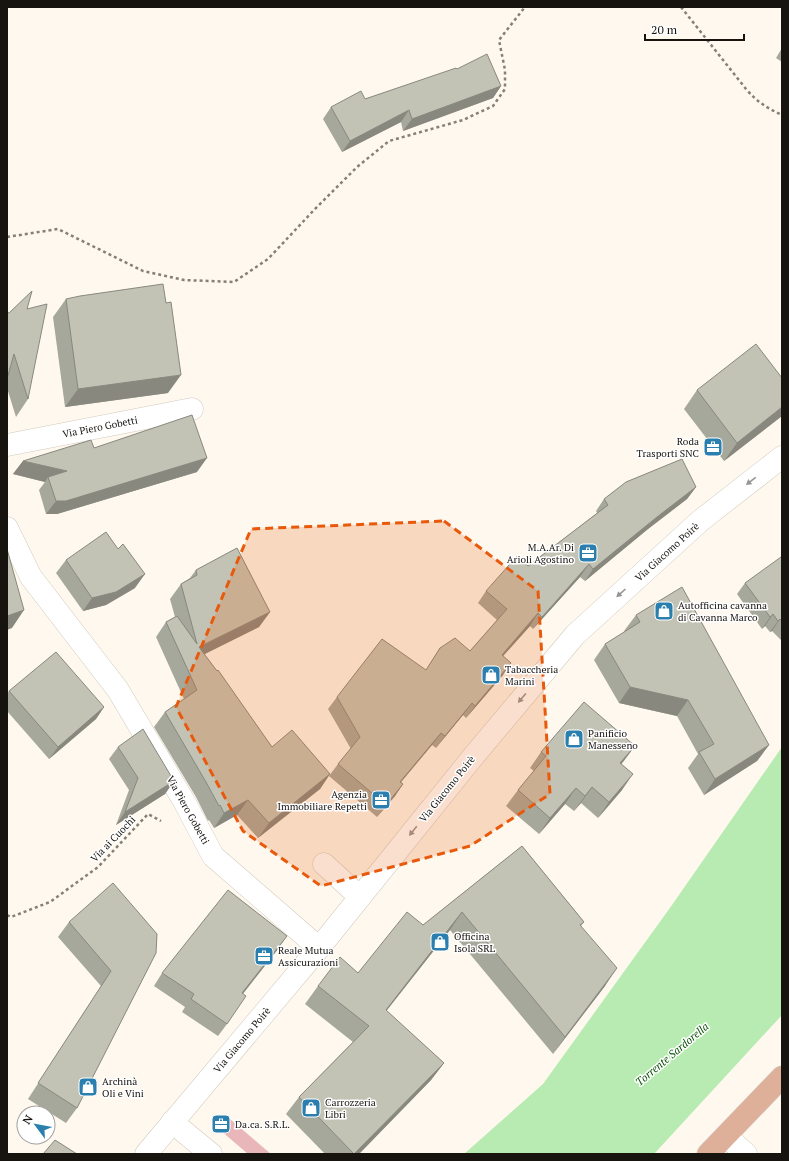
<svg xmlns="http://www.w3.org/2000/svg" width="789" height="1161" font-family="'PT Serif',serif">
	<style>
		.green { fill: #e9b7ba }
		.water { fill: #b7ebb1 }
		.lines { fill: none; stroke-linecap: round; stroke-linejoin: round }
		.minor-casing { stroke: #d2cabe; stroke-width: 23 }
		.major-casing { stroke: #dad9d9; stroke-width: 23 }
		.path { stroke: #848079; stroke-width: 2.5; stroke-dasharray: 3 3; stroke-linecap: butt }
		.minor { stroke: #fff; stroke-width: 22 }
		.major { stroke: #deb09a; stroke-width: 22 }
		.wall { fill: #a7a89c }
		.shaded-wall { fill: #88887f }
		.building { fill: #c2c3b5; stroke: #88887f }
		.oneway { fill: #979593 }
		.marked { fill: #e8590c; fill-opacity: 0.2; stroke: #e8590c; stroke-width: 3; stroke-dasharray: 8 5; stroke-linejoin: round }
		.labels { text-anchor: middle; dominant-baseline: central; stroke-width: 3; stroke-linejoin: round; paint-order: stroke }
		.street-label { font-size: 10px; fill: #171410; stroke: #fff }
		.poi-label { font-size: 10px; fill: #171410; stroke: #fff; text-anchor: start }
		.water-label { font-size: 11px; font-style: italic; fill: #055001; stroke: #fff }
	</style>
	<rect width="100%" height="100%" fill="#fef8ee"/>
	<polygon class="green" points="230,1119 271,1154 248,1154 220,1130"/>
	<polygon class="water" points="782,747 782,1015 654,1154 464,1154 543,1084 672,905"/>
	<g class="lines">
		<defs>
			<g id="minor">
				<polyline points="7,445 192,409"/>
				<polyline points="7,528 31,577 118,690 185,803 213,856 319,948"/>
				<polyline points="324,864 360,897"/>
				<polyline points="172,1122 211,1154"/>
				<polyline points="726,1136 746,1154"/>
				<polyline points="146,1154 319,948 472,758 575,635 700,521 782,457"/>
			</g>
			<polyline id="major" points="708,1154 782,1077"/>
		</defs>
		<use href="#minor" class="minor-casing"/>
		<use href="#major" class="major-casing"/>
		<g class="path">
			<path d="M681,7L746,89C757,102 767,108 782,115"/>
			<polyline points="7,237 58,229 143,271 184,280 234,282 268,259 314,210 357,167 389,141 463,120 493,106 505,89 505,70 499,40 525,7"/>
			<polyline points="7,915 11,917 50,902 98,867 148,814 161,821"/>
		</g>
		<use href="#minor" class="minor"/>
		<use href="#major" class="major"/>
	</g>
	<g class="wall">
		<polygon points="782,48 782,62 776,58"/>
		<polygon points="457,69 501,86 493,98 403,131 401,122 342,152 323,119 331,107 365,99"/>
		<polygon points="66,299 166,303 168,393 65,407 53,317"/>
		<polygon points="27,309 28,399 16,417 7,388 7,313"/>
		<polygon points="697,390 782,416 724,461 684,409"/>
		<polygon points="94,448 197,472 57,514 46,514 39,490 45,482 13,474 23,461"/>
		<polygon points="696,487 687,499 648,529 585,581 580,577 533,629 530,626 503,656 503,675 466,718 463,715 436,748 432,745 401,782 403,784 395,796 377,817 329,776 338,764 351,749 328,709 337,697 426,670 440,648 470,651 497,620 478,603 486,591 528,566 597,513 596,511 604,499"/>
		<polygon points="118,549 135,588 106,605 83,611 56,573 66,560"/>
		<polygon points="782,558 782,641 772,631 770,632 765,626 762,629 737,594 745,583"/>
		<polygon points="196,570 270,612 259,627 204,654 272,747 330,774 320,789 258,838 237,815 214,828 209,820 208,821 196,797 154,727 165,712 184,699 156,637 166,622 175,617 170,599 181,584 190,578"/>
		<polygon points="636,615 769,745 757,761 704,795 688,768 698,754 677,716 619,703 594,660 605,644 625,632 624,631"/>
		<polygon points="9,691 104,707 96,719 49,759 7,711 7,694"/>
		<polygon points="635,746 621,764 622,790 598,818 581,803 574,811 565,804 539,834 506,806 518,790 534,771 530,768 541,752"/>
		<polygon points="118,747 174,781 165,794 116,825 129,790 109,759"/>
		<polygon points="522,846 584,922 581,926 605,986 553,1054 450,930 386,1011 444,1063 431,1080 359,1154 325,1154 286,1114 299,1097 353,1042 305,1004 318,986 358,973 423,925"/>
		<polygon points="69,922 157,934 77,1108 66,1123 28,1099 101,986 58,937"/>
		<polygon points="278,949 243,994 227,1024 218,1036 182,1012 185,1007 154,986 162,973"/>
	</g>
	<g class="shaded-wall">
		<polygon points="501,86 493,98 403,131 412,119"/>
		<polygon points="409,110 401,122 342,152 350,141"/>
		<polygon points="181,375 168,393 65,407 78,389"/>
		<polygon points="782,407 782,416 724,461 737,443"/>
		<polygon points="207,458 197,472 57,514 46,514 56,501"/>
		<polygon points="23,461 67,471 48,477 45,482 13,474"/>
		<polygon points="696,487 687,499 648,529 585,581 593,569 657,517"/>
		<polygon points="589,564 580,577 533,629 542,617"/>
		<polygon points="145,574 135,588 106,605 83,611 92,598"/>
		<polygon points="24,610 12,628 7,630 7,616"/>
		<polygon points="270,612 259,627 189,662 199,647"/>
		<polygon points="538,613 530,626 493,667 502,655"/>
		<polygon points="773,614 765,626 762,629 770,617"/>
		<polygon points="780,619 772,631 770,632 778,621"/>
		<polygon points="511,663 503,675 466,718 475,706"/>
		<polygon points="630,687 688,700 677,716 619,703"/>
		<polygon points="472,703 463,715 436,748 445,736"/>
		<polygon points="104,707 96,719 49,759 58,747"/>
		<polygon points="441,733 432,745 391,794 400,782"/>
		<polygon points="769,745 757,761 704,795 715,779"/>
		<polygon points="635,746 623,762 609,778 620,763"/>
		<polygon points="330,774 320,789 258,838 269,823"/>
		<polygon points="633,774 622,790 598,818 609,802"/>
		<polygon points="174,781 165,794 116,825 125,812"/>
		<polygon points="403,784 395,796 377,817 386,805"/>
		<polygon points="592,787 581,803 574,811 585,796"/>
		<polygon points="576,788 565,804 539,834 550,818"/>
		<polygon points="248,800 237,815 214,828 224,813"/>
		<polygon points="462,912 450,930 373,1028 386,1010"/>
		<polygon points="287,936 278,949 233,1006 242,993"/>
		<polygon points="617,968 605,986 553,1054 565,1037"/>
		<polygon points="444,1063 431,1080 359,1154 354,1154"/>
	</g>
	<g class="building">
		<polygon points="487,54 501,86 412,119 409,110 350,141 331,107 361,91 365,99 456,68 457,69"/>
		<polygon points="163,284 166,303 171,302 181,375 78,389 66,299 80,296"/>
		<polygon points="32,291 27,309 47,304 28,399 14,354 7,379 7,313 9,313"/>
		<polygon points="756,344 782,378 782,407 737,443 697,390"/>
		<polygon points="192,415 207,458 66,501 56,501 48,477 67,471 23,461 91,440 94,448"/>
		<polygon points="682,459 696,487 657,517 593,569 589,564 542,617 538,613 502,655 511,663 475,706 472,703 445,736 441,733 400,782 403,784 386,805 338,764 360,737 337,697 382,639 426,670 440,648 455,638 470,651 507,609 486,591 517,556 528,566 608,505 604,499 626,482"/>
		<polygon points="106,532 118,549 123,544 145,574 116,592 92,598 66,560"/>
		<polygon points="237,548 270,612 199,647 217,671 218,670 272,747 292,730 330,774 269,823 248,800 224,813 220,805 219,806 206,782 165,712 197,690 166,622 177,616 197,644 181,584 197,575 196,570"/>
		<polygon points="7,549 24,610 7,616"/>
		<polygon points="781,557 782,558 782,621 780,619 778,621 773,614 770,617 745,583"/>
		<polygon points="682,587 769,745 715,779 699,752 714,744 688,700 630,687 605,644 640,622 636,615"/>
		<polygon points="56,652 104,707 58,747 9,691"/>
		<polygon points="584,702 635,746 620,763 633,774 609,802 592,787 585,796 576,788 550,818 518,790 546,756 541,752"/>
		<polygon points="143,729 174,781 125,812 138,778 118,747"/>
		<polygon points="522,846 584,922 580,925 617,968 565,1037 462,912 386,1010 444,1063 354,1154 299,1097 369,1026 318,986 340,957 358,973 407,912 423,925"/>
		<polygon points="113,883 157,934 156,953 77,1108 38,1083 111,971 69,922"/>
		<polygon points="228,890 287,936 242,993 246,996 227,1024 191,999 194,994 162,973"/>
		<polygon points="55,1140 77,1154 43,1154"/>
	</g>
	<defs><path id="oneway-solid" d="M-6-.8H1V-3.2L6.5 0L1 3.2V.8H-6Z"/></defs>
	<g class="oneway">
		<use href="#oneway-solid" transform="translate(751 481) rotate(142)"/>
		<use href="#oneway-solid" transform="translate(621 593) rotate(138)"/>
		<use href="#oneway-solid" transform="translate(522 698) rotate(130)"/>
		<use href="#oneway-solid" transform="translate(413 831) rotate(129)"/>
	</g>
	<path class="marked" d="M444,521L538,591L550,794L470,846L321,886L243,831L176,707L251,529Z"/>
	<defs>
		<symbol id="office-square" viewBox="-11 -11 22 22"><rect x="-9" y="-9" width="18" height="18" rx="4" fill="#2a7faf" stroke="#fff"/><path d="M-6-3h4V-5.5h4V-3h4V5H-6ZM-1-4.5V-3h2v-1.5ZM-6 0V1H6V0Z" fill="#fff"/></symbol>
		<symbol id="shop-square" viewBox="-11 -11 22 22"><rect x="-9" y="-9" width="18" height="18" rx="4" fill="#2a7faf" stroke="#fff"/><path d="M-5-2.5h2.3a2.7 3.5 0 0 1 5.4 0H5L5.5 6h-11ZM-1.5-2.5h3a1.5 2.3 0 0 0-3 0Z" fill="#fff"/></symbol>
	</defs>
	<g fill-rule="evenodd">
		<use href="#office-square" x="702" y="436" width="22" height="22"/>
		<use href="#office-square" x="577" y="542" width="22" height="22"/>
		<use href="#shop-square" x="653" y="600" width="22" height="22"/>
		<use href="#shop-square" x="480" y="664" width="22" height="22"/>
		<use href="#shop-square" x="563" y="728" width="22" height="22"/>
		<use href="#office-square" x="370" y="789" width="22" height="22"/>
		<use href="#shop-square" x="429" y="931" width="22" height="22"/>
		<use href="#office-square" x="253" y="945" width="22" height="22"/>
		<use href="#shop-square" x="77" y="1076" width="22" height="22"/>
		<use href="#shop-square" x="300" y="1097" width="22" height="22"/>
		<use href="#office-square" x="210" y="1113" width="22" height="22"/>
	</g>
	<g class="labels">
		<g class="street-label">
			<text transform="translate(100 427) rotate(-11)">Via Piero Gobetti</text>
			<text transform="translate(667 552) rotate(-42)">Via Giacomo Poirè</text>
			<text transform="translate(447 789) rotate(-51)">Via Giacomo Poirè</text>
			<text transform="translate(188 810) rotate(61)">Via Piero Gobetti</text>
			<text transform="translate(113 839) rotate(-46)">Via ai Cuochi</text>
			<text transform="translate(242 1040) rotate(-50)">Via Giacomo Poirè</text>
		</g>
		<g class="poi-label">
			<text x="699" y="441" text-anchor="end">Roda<tspan x="699" dy="12">Trasporti SNC</tspan></text>
			<text x="574" y="547" text-anchor="end">M.A.Ar. Di<tspan x="574" dy="12">Arioli Agostino</tspan></text>
			<text x="678" y="605">Autofficina cavanna<tspan x="678" dy="12">di Cavanna Marco</tspan></text>
			<text x="505" y="669">Tabaccheria<tspan x="505" dy="12">Marini</tspan></text>
			<text x="588" y="733">Panificio<tspan x="588" dy="12">Manesseno</tspan></text>
			<text x="367" y="794" text-anchor="end">Agenzia<tspan x="367" dy="12">Immobiliare Repetti</tspan></text>
			<text x="454" y="936">Officina<tspan x="454" dy="12">Isola SRL</tspan></text>
			<text x="278" y="950">Reale Mutua<tspan x="278" dy="12">Assicurazioni</tspan></text>
			<text x="102" y="1081">Archinà<tspan x="102" dy="12">Oli e Vini</tspan></text>
			<text x="325" y="1102">Carrozzeria<tspan x="325" dy="12">Libri</tspan></text>
			<text x="235" y="1124">Da.ca. S.R.L.</text>
		</g>
		<g class="water-label">
			<text transform="translate(672 1054) rotate(-40)">Torrente Sardorella</text>
		</g>
	</g>
	<rect width="789" height="1161" fill="none" stroke="#171410" stroke-width="16"/>
	<g transform="translate(36 1125) rotate(302)"><circle r="19" fill="#ffffff" stroke="#a2a19f"/>
	<path d="M0-3L7 15L0 10L-7 15Z" fill="#2a7faf"/>
	<text y="-6" font-size="11" font-weight="bold" text-anchor="middle" fill="#171410">N</text>
	</g>
	<path d="M645 34v6h99v-6" fill="none" stroke="#171410" stroke-width="2"/>
	<text x="651" y="34" font-size="12" fill="#171410" stroke="#ffffff" stroke-width="3" paint-order="stroke">20 m</text>
</svg>
